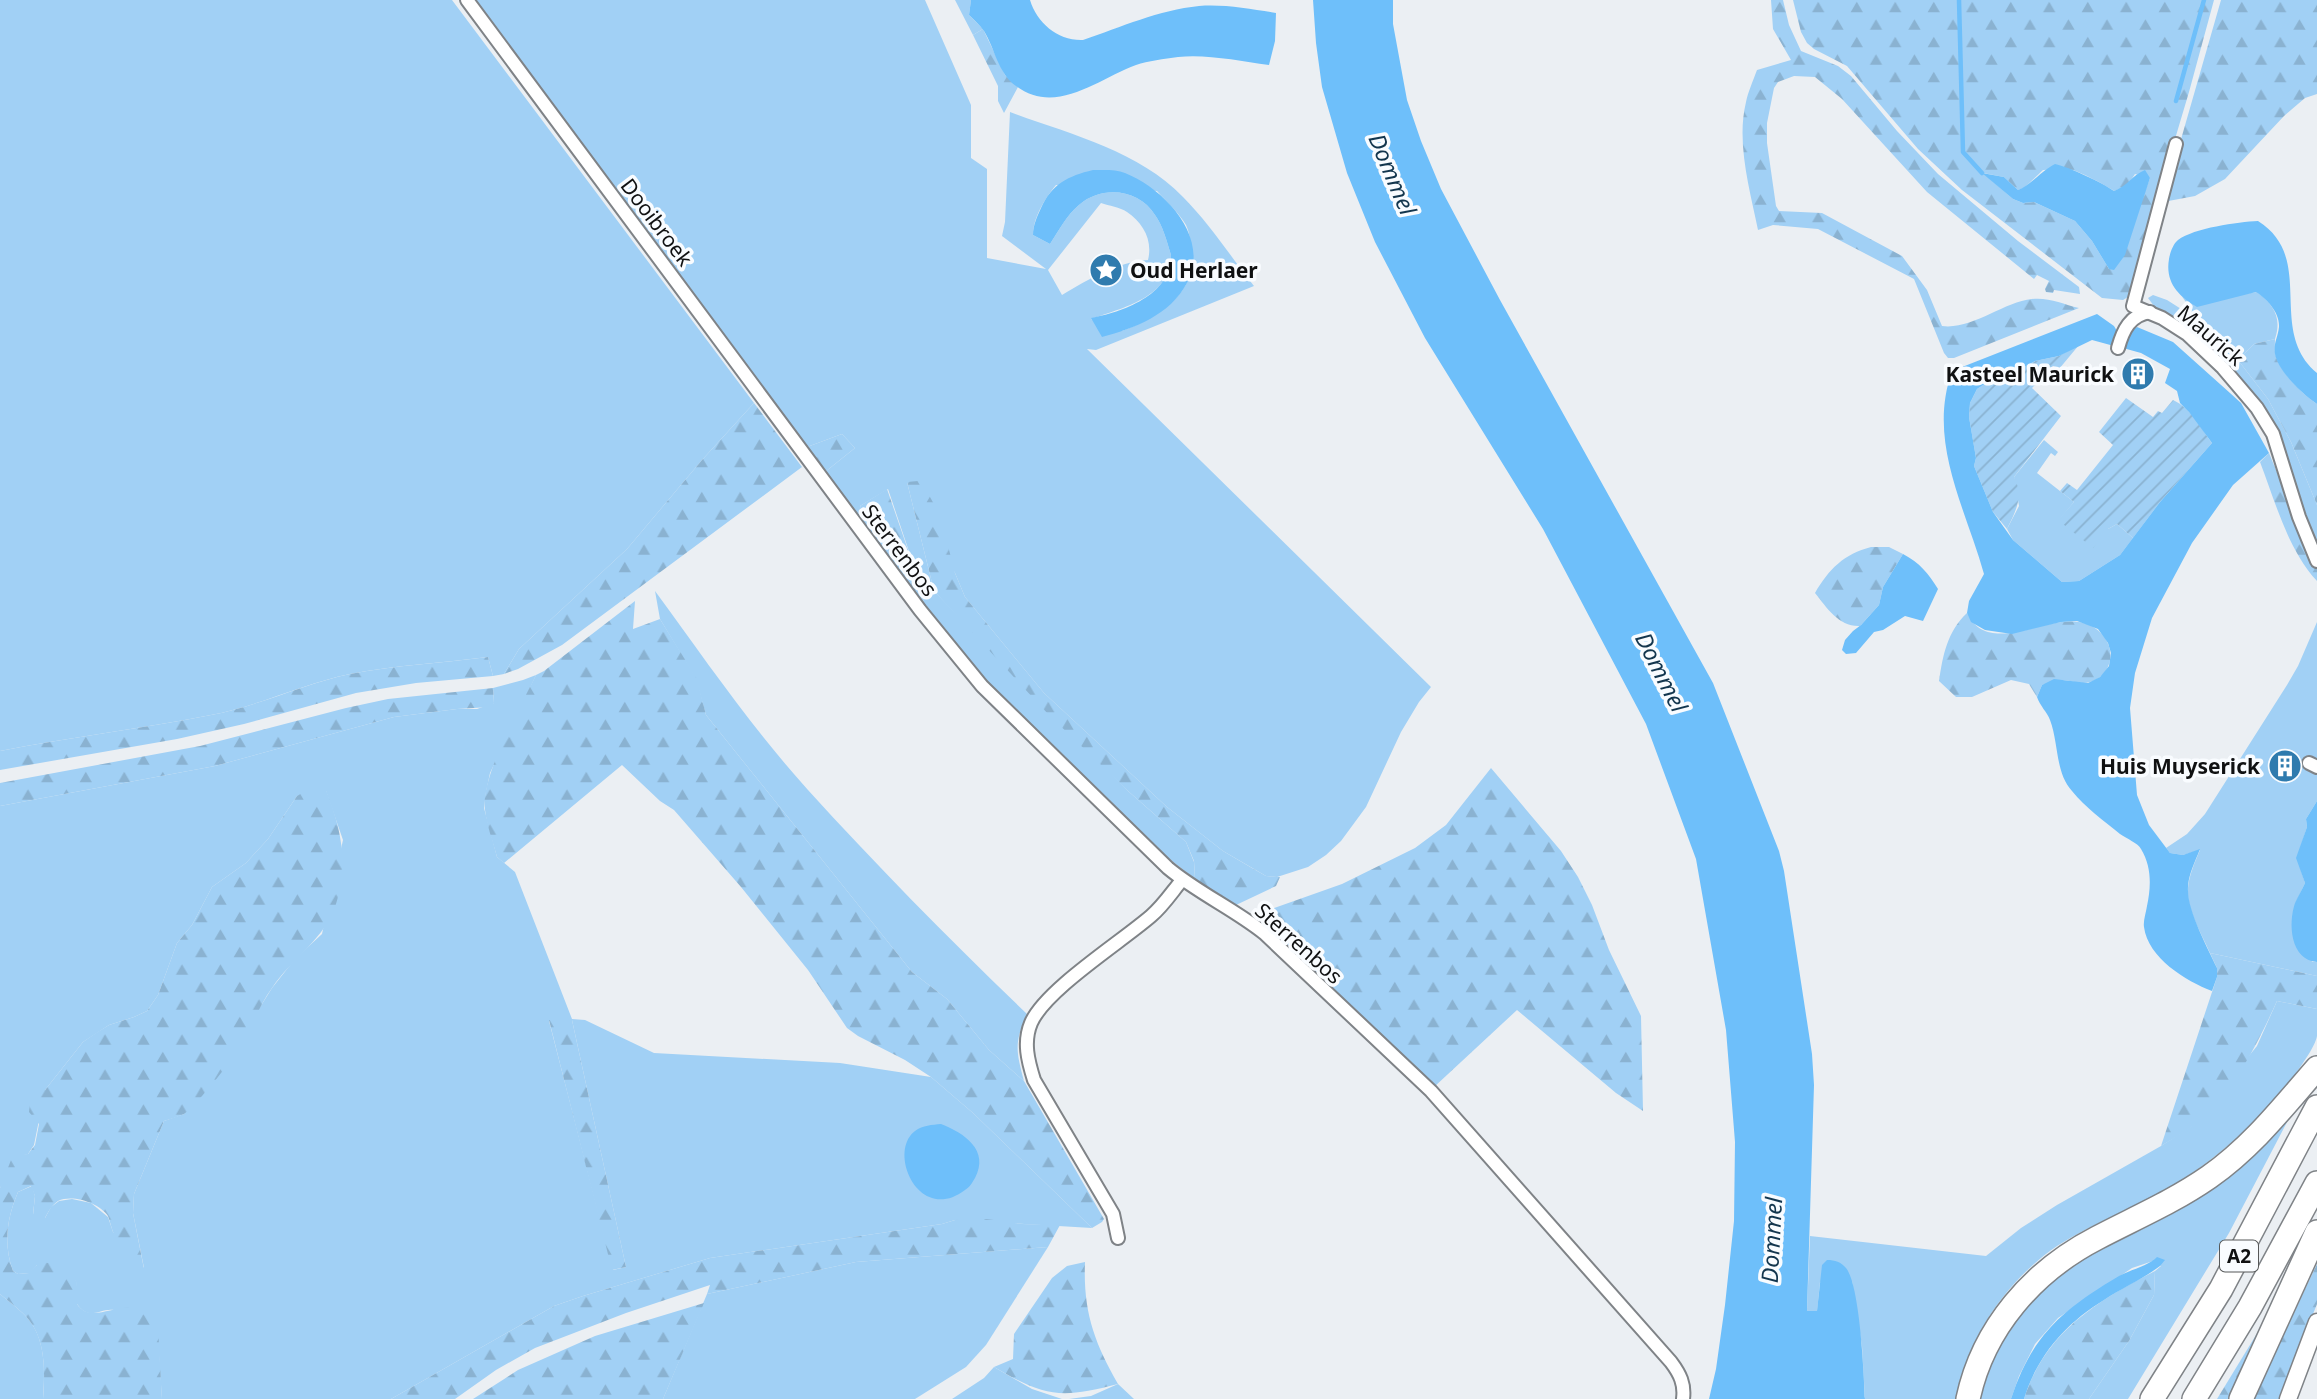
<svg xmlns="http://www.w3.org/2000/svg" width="2317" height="1399" font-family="'Noto Sans',sans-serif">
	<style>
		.green { fill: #a1d0f5; fill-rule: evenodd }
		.forest { fill: url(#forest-firs); fill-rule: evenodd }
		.garden { fill: url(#garden-furrows) }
		.water { fill: #6ebffa }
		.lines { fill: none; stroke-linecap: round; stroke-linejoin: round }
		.stream { stroke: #6ebffa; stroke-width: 4.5 }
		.minor-casing { stroke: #7f8387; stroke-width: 16 }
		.tertiary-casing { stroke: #7f8387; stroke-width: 19 }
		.motorway-casing { stroke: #7f8387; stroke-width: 26 }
		.minor { stroke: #fff; stroke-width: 12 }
		.tertiary { stroke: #fff; stroke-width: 16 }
		.motorway { stroke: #fff; stroke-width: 23 }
		.labels { text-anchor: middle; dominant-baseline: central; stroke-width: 7; stroke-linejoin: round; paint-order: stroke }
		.shield { fill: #f9fcff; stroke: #565859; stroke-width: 2 }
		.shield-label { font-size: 19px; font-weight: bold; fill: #101112 }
		.street-label { font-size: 21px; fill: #101112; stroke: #f9fcff }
		.poi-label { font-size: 21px; font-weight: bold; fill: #101112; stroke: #f9fcff; text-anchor: end }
		.water-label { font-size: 23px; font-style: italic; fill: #13364e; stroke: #f9fcff }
	</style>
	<defs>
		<pattern id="forest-firs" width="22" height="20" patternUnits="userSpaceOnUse" patternTransform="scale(1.75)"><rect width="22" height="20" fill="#a1d0f5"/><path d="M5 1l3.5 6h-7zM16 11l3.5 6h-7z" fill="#8ab2d1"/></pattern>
		<pattern id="garden-furrows" width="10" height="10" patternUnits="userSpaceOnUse" patternTransform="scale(1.75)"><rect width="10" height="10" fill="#a1d0f5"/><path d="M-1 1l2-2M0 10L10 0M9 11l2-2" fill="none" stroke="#8ab2d1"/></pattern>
	</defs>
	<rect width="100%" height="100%" fill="#ebeff3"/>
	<g class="green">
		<path d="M0,0H452L754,403L702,460L627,549L519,649L504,674L493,676L488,657C442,663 395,665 350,674C302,684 259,706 211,715C141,729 70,737 0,751Z"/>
		<path d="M476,0H925L971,105V158L987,169V258L1046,269L1002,236L1005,222L1010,112C1069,134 1138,150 1183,197C1209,223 1231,257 1254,286L1096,350L1087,349L1431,687L1419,702L1401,732L1366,807L1341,841L1326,855L1308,867L1277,877L1266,876L1223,851L1167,807L1044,693L965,597L955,573L907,482L934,591L1128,791L1186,842L1194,862L1195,879L1144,839L1009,711L923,608L924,596L888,489L860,506L910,586L825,472L855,448L842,434L807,447ZM1056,185L1157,191C1167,202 1179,213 1186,225C1189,231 1190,239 1191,246C1201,292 1158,317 1122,331L1091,319C1122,308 1172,297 1171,255C1167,242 1163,226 1155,215C1139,189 1102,185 1079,205C1067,215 1059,230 1050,244L1033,235C1033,218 1045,198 1056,185ZM1101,203C1109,206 1120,207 1127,212C1143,223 1153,240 1148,260C1117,262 1089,279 1062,295L1048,270Z"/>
		<polygon points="955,0 971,0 969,15 983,29 973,35"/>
		<path d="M2257,292C2274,305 2282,318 2275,339L2254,344L2238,360L2268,399L2291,442L2317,505V551L2278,437L2185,328L2154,306L2148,298L2153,295L2167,300L2189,314L2192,311L2181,295L2190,302Z"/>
		<polygon points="2044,440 2058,452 2055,456 2051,453 2037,473 2074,502 2059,520 2108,529 2117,524 2133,538 2120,555 2079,581 2062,582 2013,540 2007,529 2019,506 2014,477"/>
		<path d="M655,591C704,658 752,728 808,790C878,867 952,942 1027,1014C1014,1043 1016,1051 1024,1081L989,1050L947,999L912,972L706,715L696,679L660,619Z"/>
		<path d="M2317,622V801L2306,819L2307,827L2297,858L2305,883L2295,904L2312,962H2317V976L2210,953C2202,934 2186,909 2188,888C2189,875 2195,862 2200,850L2183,855L2170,853L2166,848L2187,834L2205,814L2287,685L2298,666Z"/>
		<path d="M536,675L490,773L486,792L484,808L497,857L515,872L572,1019L585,1020L654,1053L840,1063L931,1077L973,1113L1092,1228L955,1220L942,1224L710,1258L583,1296L554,1306L391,1399H162L157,1327C144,1322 128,1312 114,1310C99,1308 90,1322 77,1304L76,1281L37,1265L30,1273L18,1274L13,1271C3,1244 7,1218 18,1192L32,1186L35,1196L33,1214L45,1218L51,1207L59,1201L72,1199L91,1203L108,1217L113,1232L144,1268L133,1213L134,1194L164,1121L184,1114L257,1012L272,988L295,959L322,934L343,840L326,791L297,796L268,839L246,863L212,887L192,925L177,943L158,995L147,1011L134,1017L109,1025L83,1042L45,1090L34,1145L28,1154L20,1156L0,1188V806L215,766L394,717L457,709H477L494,703L493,688L523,680ZM572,1020L626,1267L613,1270L549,1021Z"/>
		<path d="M2277,1001L2317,1009C2317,1018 2317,1027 2317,1036C2315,1050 2284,1090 2273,1102C2244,1133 2212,1162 2175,1184C2137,1207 2094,1222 2057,1246C2007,1280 1966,1339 1957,1399H1865L1862,1346L1852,1281L1820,1282L1817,1312L1807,1311L1810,1236L1986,1256L2021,1228L2057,1205L2161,1146L2192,1126L2257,1046Z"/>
		<polygon points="2298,1101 2229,1233 2128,1399 2089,1399 2129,1341 2154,1295 2155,1271 2161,1266 2153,1261 2132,1268 2058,1318 2035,1344 2019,1376 2011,1399 1976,1399 2003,1332 2046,1280"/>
		<polygon points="1048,1247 986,1345 966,1367 915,1399 663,1399 707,1294 856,1262"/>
		<path d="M0,1294C9,1302 21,1310 29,1320C46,1341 45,1373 43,1399H0Z"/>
		<polygon points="994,1367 1032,1389 1062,1399 952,1399 984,1378"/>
		<polygon points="1118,1384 1134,1399 1069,1399 1091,1396"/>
	</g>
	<g class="forest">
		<path d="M1771,0H1783L1789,25L1801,51L1838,66L1851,76L1897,131L1938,174L2018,241L2079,287L2080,294L2054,290L2053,293L2046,292L2045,289L2049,281L2037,275L2034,279L1927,192L1842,99L1815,77L1794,76L1778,82L1774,88L1767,123V143L1776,206L1779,211L1822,213L1902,256L1927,290L1942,326C1972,330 2003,302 2032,299C2048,297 2063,304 2079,308L1954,358H1948L1944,353L1914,279L1818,229L1773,225L1758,230C1750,190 1736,143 1746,102C1748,92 1753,81 1757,70L1791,60L1773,29Z"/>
		<path d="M1793,0H2214L2189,92L2128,297L2123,300L2102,298L1962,190L1918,149L1847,66L1814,49L1807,43L1801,32ZM2043,170C2052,170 2063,168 2072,170C2079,171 2109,187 2114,191L2127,186L2135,174L2150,178L2140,205L2109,269L2092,241L2075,221L2034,202L2023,203L2013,199L1983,173L2004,177L2018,190L2024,188Z"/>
		<polygon points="2221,0 2317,0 2317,94 2305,98 2284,116 2225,179 2195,196 2163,202"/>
		<polygon points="983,29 1005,75 1018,87 1004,113 998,101 998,86 973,35"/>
		<path d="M2275,339C2275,345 2274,351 2276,356C2280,372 2303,395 2317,404V505L2291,442L2268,399L2238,360L2254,344Z"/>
		<polygon points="754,403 802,467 562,645 518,669 504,674 519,649 627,549 702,460"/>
		<polygon points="842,434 855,448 825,472 807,447"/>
		<path d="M2269,453L2317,569V581C2288,550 2275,501 2260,462Z"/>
		<polygon points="918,481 930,497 940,515 955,573 965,597 1044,693 1167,807 1223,851 1252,868 1266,876 1280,877 1276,886 1236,905 1195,879 1194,861 1186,842 1128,791 1049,715 934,591 907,482"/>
		<polygon points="887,489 924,596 923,608 860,506"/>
		<path d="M1871,547H1889L1903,554L1883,587L1879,605L1860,626C1839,627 1827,608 1815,593C1829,569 1844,554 1871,547Z"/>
		<path d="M635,601L633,629L660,619L697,679L706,715L912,972L947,999L989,1050L1024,1081L1104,1219L1102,1222L1092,1228L973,1113L931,1077L905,1060L858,1036L847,1028L808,970L741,887L674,810L660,801L622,765L504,863L497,857C493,842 487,826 485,810C480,777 521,706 536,675L544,671Z"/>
		<path d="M1967,613C1994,668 2070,590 2105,638C2110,646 2112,654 2109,664C2106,673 2100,679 2090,682C2081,685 2073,681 2064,680C2057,680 2049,683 2042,685L2037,697L2029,684L2011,680L1972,697H1956L1939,681C1943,655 1947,632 1967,613Z"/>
		<path d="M488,657L493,676L416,683L356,693L244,724L177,739L0,770V751C70,737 141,729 211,715C259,706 303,684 350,674C395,665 443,663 488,657Z"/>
		<polygon points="493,688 494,703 490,707 457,709 394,717 215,766 0,806 0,783 200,746 346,708 388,699"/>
		<polygon points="1491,768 1561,851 1578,877 1592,905 1609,950 1641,1016 1643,1111 1616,1093 1517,1010 1433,1088 1249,917 1342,884 1415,848 1446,825"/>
		<path d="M316,785L326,790C341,828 349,864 336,904C325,939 292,958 272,988C260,1004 254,1022 245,1040C237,1054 197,1105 184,1114C178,1117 170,1119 164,1121L134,1194L133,1213L144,1269C132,1261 119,1244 113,1232C111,1227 110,1221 108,1216C99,1203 73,1194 58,1201C52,1205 48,1212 45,1218H35L33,1215L35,1196L31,1186L18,1192C7,1218 3,1244 13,1271L18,1274L29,1273C32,1270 34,1267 37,1265C49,1258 72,1269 76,1281C78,1287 77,1298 77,1304C90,1323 111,1306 130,1308C140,1309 150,1320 158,1327L162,1399H43C45,1374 46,1341 29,1320C21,1310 9,1302 0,1294V1188L13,1155L28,1154L35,1145L39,1124L29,1112L31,1094L45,1090L83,1042L96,1033L109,1025L134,1017L147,1011L158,995L177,943L192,925L212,887L246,863L268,839L297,796Z"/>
		<path d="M2210,953L2317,976V1009L2277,1001C2256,1047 2233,1093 2193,1126C2183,1133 2171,1140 2161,1146L2217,977V968Z"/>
		<polygon points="549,1020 572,1020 626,1267 612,1270"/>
		<polygon points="987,1219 1022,1224 1060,1225 1048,1247 856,1262 707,1294 710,1285 626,1313 535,1348 496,1370 455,1399 391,1399 554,1306 583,1296 710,1258 942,1224 955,1220"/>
		<path d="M1085,1262C1083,1311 1094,1342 1118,1384C1060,1399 1045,1397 994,1367L1013,1359L1014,1334L1052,1278L1067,1266Z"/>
		<polygon points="2317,1264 2317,1304 2279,1399 2253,1399"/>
		<path d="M2155,1271L2154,1295L2129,1341L2089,1399H2024C2044,1333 2097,1301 2155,1271Z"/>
		<polygon points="2281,1294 2234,1399 2217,1399"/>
		<polygon points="704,1303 663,1399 473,1399 518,1370 595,1336"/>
	</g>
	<g class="garden">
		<path d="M2079,345L2059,369L2053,366L2032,388L2061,416L2014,477C2024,496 2016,511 2007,529L1993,512L1974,466L1976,458L1969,417L1970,403L1977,389L1991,380L2010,375L2035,361L2059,356Z"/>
		<path d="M2126,398L2153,417L2158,411L2162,413L2173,400C2191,408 2201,428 2212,443L2160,502L2133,538L2117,524L2108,529L2093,548L2058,520L2074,502L2060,491L2067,483L2077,490L2113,445L2099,432Z"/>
	</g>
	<g class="water">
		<path d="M971,0H1030C1037,23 1058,41 1083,40C1121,27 1159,10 1199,6C1224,4 1251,9 1276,13L1275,41L1269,65C1239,61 1207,54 1178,57C1164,59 1148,61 1136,65C1098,79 1056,116 1016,86C998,73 995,49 984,31C980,25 974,20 969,15Z"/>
		<path d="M1313,0H1393V24L1407,100L1421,141L1441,189L1500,300L1713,683L1779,851L1784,871L1812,1054L1814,1085L1807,1311H1817L1822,1265L1827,1260C1835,1260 1841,1262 1846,1268C1860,1285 1864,1374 1865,1399H1709L1716,1369L1725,1305L1734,1221L1735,1142L1726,1030L1696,859L1646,724L1543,529L1425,338L1375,242L1347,173L1322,87L1316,43Z"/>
		<path d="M2055,164C2069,167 2103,183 2114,191C2128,186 2132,175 2145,170L2150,178L2125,255L2114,270L2109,269L2092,241L2075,221L2034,202L2023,203L2013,199L1982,173L2004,177L2018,190C2030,186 2041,171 2055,164Z"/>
		<path d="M1093,170C1103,170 1116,169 1125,173C1165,189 1211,238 1187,283C1170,315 1135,328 1102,337L1091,318C1122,312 1172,295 1171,255C1167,242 1163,226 1155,215C1139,189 1102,185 1079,205C1067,215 1059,230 1050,244L1033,235C1033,225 1037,217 1041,208C1052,184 1068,176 1093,170Z"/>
		<path d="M2258,221C2317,258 2266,330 2317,373V404C2303,395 2278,371 2275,354C2273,344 2278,337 2279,327C2280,313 2267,299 2256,292L2197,307C2178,296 2165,282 2169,259C2170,253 2173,244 2178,240C2194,228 2238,222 2258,221Z"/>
		<path d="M2097,314L2114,326L2117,331L2114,346L2092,340L2059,356L2035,361L2010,375L1991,380L1977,389L1970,403L1969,417L1976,458L1974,466L1993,512L2013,540L2062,582L2079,581L2120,555L2160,502L2212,443L2189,412L2180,403L2177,391L2165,383L2170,369L2141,353L2123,348L2127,333L2137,327L2173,342L2230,393L2241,403L2269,453L2233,485L2192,543L2152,618L2135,673L2130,708L2137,795L2149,825L2170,853L2183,855L2200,849C2195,862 2187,877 2188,891C2188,911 2208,949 2217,968V977L2212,991C2186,981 2148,958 2144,927C2143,921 2146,913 2147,906C2151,887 2152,867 2141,849C2138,843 2127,839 2120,834C2104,821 2085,807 2072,791C2055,772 2059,744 2050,720C2047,712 2040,706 2037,697L2042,685L2054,679L2088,683L2100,677L2109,666L2111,653L2108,643L2098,629L2077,621L2061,622L2012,634L1985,630L1971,622L1967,613L1969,601L1984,574C1965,506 1927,442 1952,371Z"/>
		<path d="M1903,554C1920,563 1928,573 1938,589L1923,621L1905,616L1883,630L1874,632L1856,653L1846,654L1842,650L1845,640L1853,631L1861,625L1879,605L1883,587Z"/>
		<path d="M2317,801V962C2290,960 2288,923 2295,903C2298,896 2302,890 2305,883L2296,858L2307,827L2306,819Z"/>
		<path d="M941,1124C964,1133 990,1150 975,1178C972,1183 970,1187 965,1190C919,1225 887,1152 915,1131C923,1125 932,1125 941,1124Z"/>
		<path d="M2157,1257L2165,1260L2160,1266C2143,1279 2122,1288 2104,1300C2066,1323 2037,1356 2024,1399H2011C2032,1335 2062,1310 2119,1276C2130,1270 2150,1265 2157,1257Z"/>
	</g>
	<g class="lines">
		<g class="stream">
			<polyline points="1959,0 1963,152 1982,173"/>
			<polyline points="2176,101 2204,0"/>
		</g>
		<defs>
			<g id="minor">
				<path d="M467,0L920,610L982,686L1168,868C1198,893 1234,909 1264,933L1431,1091L1671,1362C1680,1374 1685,1384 1683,1399"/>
				<polyline points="2176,144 2133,306 2162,318 2187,334 2223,368 2257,408 2273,434 2299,517 2317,561"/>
				<path d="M2118,348C2123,330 2130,315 2150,312"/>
				<polyline points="2309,763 2317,767"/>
				<path d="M1118,1238L1113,1214L1034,1080C1028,1061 1023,1042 1031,1023C1045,990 1121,942 1151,916C1163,906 1172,892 1182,880"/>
			</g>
			<polyline id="tertiary" points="2288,1399 2317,1322"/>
			<g id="motorway">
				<path d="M1968,1399C1983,1328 2033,1271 2097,1238C2135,1218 2173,1202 2209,1177C2252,1147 2283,1107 2317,1068"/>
				<polyline points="2152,1399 2221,1289 2317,1107"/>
				<polyline points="2194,1399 2250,1307 2317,1183"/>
				<polyline points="2241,1399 2317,1232"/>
			</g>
		</defs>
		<use href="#minor" class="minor-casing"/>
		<use href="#tertiary" class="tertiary-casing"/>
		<use href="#motorway" class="motorway-casing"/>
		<use href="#minor" class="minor"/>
		<use href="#tertiary" class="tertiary"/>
		<use href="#motorway" class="motorway"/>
	</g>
	<defs>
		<symbol id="sight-disc" viewBox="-11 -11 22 22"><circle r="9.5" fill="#2f7bae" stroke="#f9fcff"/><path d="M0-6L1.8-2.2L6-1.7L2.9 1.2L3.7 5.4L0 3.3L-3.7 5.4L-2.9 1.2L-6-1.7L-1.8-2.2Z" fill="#fff"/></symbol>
		<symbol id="building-disc" viewBox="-11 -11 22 22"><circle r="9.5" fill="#2f7bae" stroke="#f9fcff"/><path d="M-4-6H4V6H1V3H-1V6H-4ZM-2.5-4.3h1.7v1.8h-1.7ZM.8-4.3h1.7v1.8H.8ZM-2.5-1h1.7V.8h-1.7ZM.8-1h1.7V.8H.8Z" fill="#fff"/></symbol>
	</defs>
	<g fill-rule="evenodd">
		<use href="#sight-disc" x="1087" y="251" width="38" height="38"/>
		<use href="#building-disc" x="2119" y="355" width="38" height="38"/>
		<use href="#building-disc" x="2266" y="747" width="38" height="38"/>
	</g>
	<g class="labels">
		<rect class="shield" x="2220" y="1240.5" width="38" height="31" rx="5"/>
		<g class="shield-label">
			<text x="2239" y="1256">A2</text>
		</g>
		<g class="street-label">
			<text transform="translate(657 222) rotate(53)">Dooibroek</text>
			<text transform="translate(2211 335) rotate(41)">Maurick</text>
			<text transform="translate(900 550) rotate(53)">Sterrenbos</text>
			<text transform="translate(1299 943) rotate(42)">Sterrenbos</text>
		</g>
		<g class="poi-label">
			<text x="1130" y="270" text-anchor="start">Oud Herlaer</text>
			<text x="2114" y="374">Kasteel Maurick</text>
			<text x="2260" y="766">Huis Muyserick</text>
		</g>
		<g class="water-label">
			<text transform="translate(1393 174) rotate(67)">Dommel</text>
			<text transform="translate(1662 672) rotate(63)">Dommel</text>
			<text transform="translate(1771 1240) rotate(-87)">Dommel</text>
		</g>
	</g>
</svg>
